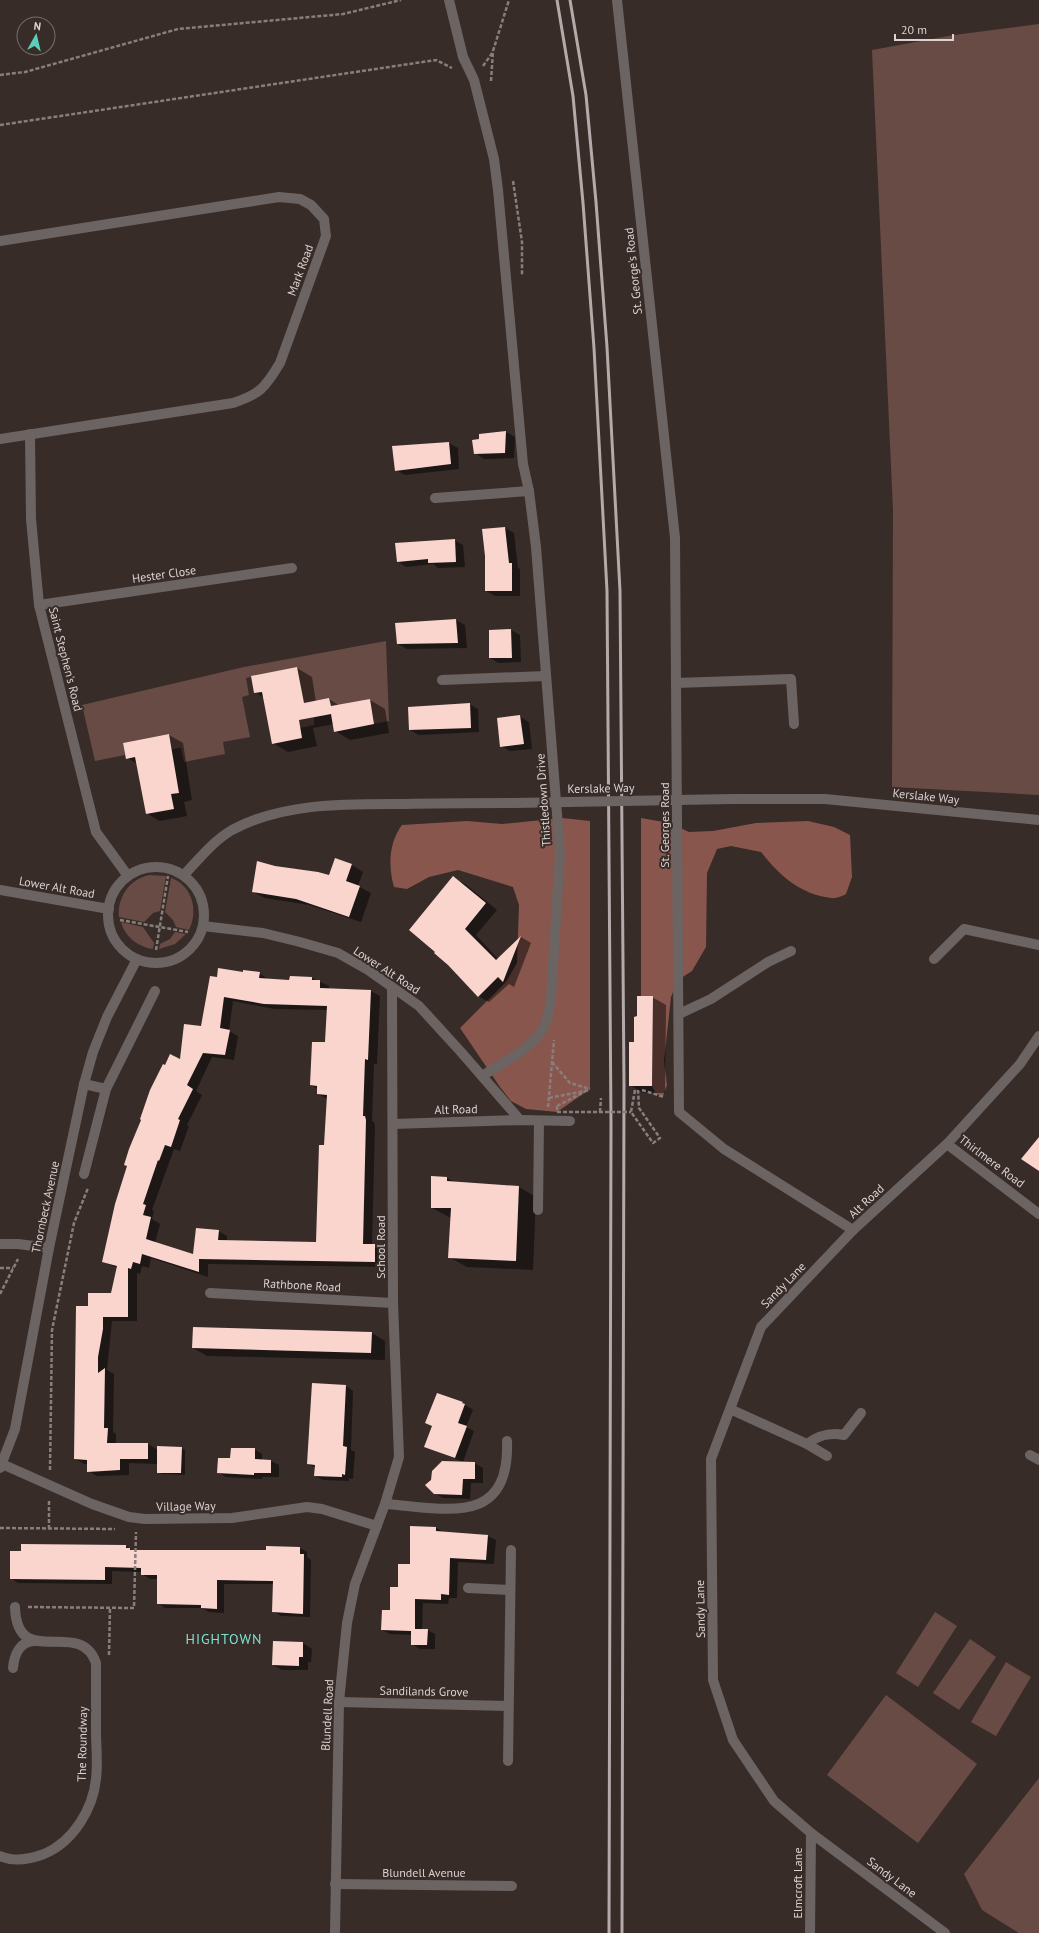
<svg xmlns="http://www.w3.org/2000/svg" width="1039" height="1933" font-family="'PT Sans',sans-serif">
	<style>
		.green { fill: #694b45 }
		.forest { fill: #89564d }
		.shadow { fill: #0007; fill-rule: evenodd }
		.building { fill: #f9d5ce; fill-rule: evenodd }
		.lines { fill: none; stroke-linecap: round; stroke-linejoin: round }
		.path { stroke: #897e7c; stroke-width: 2.5; stroke-dasharray: 4 2; stroke-linecap: butt }
		.minor { stroke: #6b6463; stroke-width: 10 }
		.rail { stroke: #b4aaa9; stroke-width: 3 }
		.path-bridge { stroke: #897e7c; stroke-width: 2.5; stroke-dasharray: 4 2; stroke-linecap: butt }
		.minor-bridge { stroke: #6b6463; stroke-width: 10 }
		.labels { text-anchor: middle; dominant-baseline: central; stroke-width: 4; stroke-linejoin: round; paint-order: stroke }
		.street-label { font-size: 12px; fill: #dbd2d1; stroke: #382c29 }
		.quarter-label { font-size: 14px; letter-spacing: 1px; fill: #7ce3d1; stroke: #382c29 }
	</style>
	<rect width="100%" height="100%" fill="#382c29"/>
	<g class="green">
		<polygon points="1039,24 1039,795 892,787 893,510 872,50 954,35"/>
		<polygon points="386,641 389,721 374,724 370,699 314,717 314,725 300,728 292,686 297,667 246,678 249,695 242,697 250,737 223,742 225,754 184,762 181,748 172,749 169,734 123,743 125,755 95,761 82,705 244,667"/>
		<path d="M149,875L166,876L160,911L153,913L144,922L119,917C117,897 130,879 149,875Z"/>
		<path d="M171,878C192,885 199,911 189,930L176,927L173,920L165,912Z"/>
		<path d="M121,922L143,927L154,943L153,949C138,947 125,937 121,922Z"/>
		<polygon points="175,932 186,934 175,944 159,949 160,944 170,939"/>
		<polygon points="935,1612 957,1626 918,1687 896,1673"/>
		<polygon points="970,1639 996,1657 959,1710 933,1693"/>
		<polygon points="1006,1662 1031,1677 996,1736 971,1722"/>
		<polygon points="886,1695 977,1764 918,1843 827,1775"/>
		<polygon points="1039,1778 1039,1933 1019,1933 982,1910 964,1874"/>
	</g>
	<g class="forest">
		<path d="M562,818L590,821V1089L557,1112L526,1109L511,1101L500,1087L460,1028L506,982L517,963L519,905L513,887L458,870L429,877L407,889L394,887C388,866 389,842 402,825L467,821L502,824Z"/>
		<path d="M641,818L669,823L689,832L713,831L756,823L808,821L834,827L850,835L852,877L846,894C842,896 836,899 831,898C800,894 780,876 761,852L731,846L717,849L707,873L706,947L692,971L678,980L671,997L664,1061L667,1085L663,1096L656,1094L652,1086L653,996H641Z"/>
	</g>
	<g class="shadow">
		<polygon points="506,432 515,437 514,458 484,459 475,453 480,440 480,435"/>
		<polygon points="449,443 458,448 459,469 405,475 396,470 393,447"/>
		<polygon points="505,528 514,533 518,568 520,569 520,596 495,596 486,591 486,556"/>
		<polygon points="454,540 463,545 465,567 438,568 433,564 406,567 397,561"/>
		<polygon points="456,620 465,625 467,648 407,649 398,644 396,624"/>
		<polygon points="511,630 520,635 521,662 499,663 490,658 490,631"/>
		<polygon points="297,668 312,677 316,702 329,699 340,706 370,700 385,709 389,733 350,740 335,731 334,724 313,728 317,746 288,752 273,743 264,698 255,692"/>
		<polygon points="469,704 478,709 479,732 419,735 410,730"/>
		<polygon points="520,717 529,722 532,749 510,751 501,746"/>
		<polygon points="169,735 183,743 192,800 184,802 187,816 160,821 146,813 138,764 127,758"/>
		<polygon points="336,859 352,865 363,872 358,886 371,893 361,922 309,905 265,898 253,892 275,867 330,876"/>
		<polygon points="453,878 465,884 497,910 476,935 498,959 521,937 531,943 514,987 509,984 489,1002 478,996"/>
		<path d="M244,973H259L268,979L290,981L312,978L329,986V989L371,991L380,996L377,1064H374L372,1121L374,1122L375,1126L372,1245L384,1250V1267L208,1264V1277L151,1258L149,1268L142,1266L140,1274L137,1273V1321H112L107,1370L114,1374L113,1432L116,1434V1444H148L158,1450L181,1448L185,1450V1475L162,1474L158,1472V1464L129,1463V1475L97,1476L88,1471V1464H84L75,1459L89,1307L112,1294L118,1268L103,1262L128,1166L125,1164L151,1091L165,1066L181,1061L202,1027L218,978ZM233,1001L274,1009L328,1010L326,1044L311,1085L318,1089V1094L327,1099L325,1146L317,1243L227,1241V1236L218,1231L194,1255L155,1243L160,1224L152,1219L154,1211L152,1210L174,1149L180,1151L189,1126L187,1125L202,1095L196,1091L212,1057L234,1060L238,1036L229,1031Z"/>
		<polygon points="652,997 666,1005 665,1093 643,1093 630,1085 638,1017"/>
		<polygon points="432,1177 447,1178 456,1183 519,1187 536,1197 533,1270 467,1267 449,1257 451,1218 432,1208"/>
		<polygon points="372,1333 385,1341 385,1360 207,1356 193,1348"/>
		<polygon points="346,1386 353,1391 351,1450 355,1452 353,1479 349,1478 349,1481 323,1480 315,1476 316,1468 308,1464"/>
		<polygon points="462,1403 473,1410 466,1427 474,1431 463,1462 425,1446 433,1426"/>
		<polygon points="254,1449 262,1454 262,1460 271,1461 279,1465 279,1477 262,1477 262,1479 226,1477 218,1472 231,1459"/>
		<polygon points="474,1463 483,1468 483,1483 471,1483 470,1499 443,1498 434,1493"/>
		<polygon points="411,1527 436,1528 444,1532 488,1536 496,1540 494,1564 458,1562 457,1598 449,1598 448,1604 423,1603 422,1630 427,1630 435,1634 435,1649 420,1649 412,1644 412,1635 390,1634 382,1630 411,1565"/>
		<polygon points="126,1546 134,1551 267,1551 300,1548 307,1552 307,1557 311,1560 310,1617 281,1616 273,1611 274,1584 224,1584 224,1613 209,1612 202,1608 165,1608 158,1603 158,1579 150,1579 142,1574 142,1572 112,1571 112,1584 18,1583 11,1578"/>
		<polygon points="303,1643 312,1649 311,1662 308,1662 308,1670 282,1670 273,1665"/>
	</g>
	<g class="building">
		<polygon points="506,431 505,453 474,454 472,440 479,439 479,434"/>
		<polygon points="449,442 451,464 395,471 392,446"/>
		<polygon points="505,527 509,563 512,563 512,591 485,591 485,556 482,529"/>
		<polygon points="455,539 456,562 428,563 428,559 397,562 395,543"/>
		<polygon points="456,619 458,643 397,644 395,623"/>
		<polygon points="511,629 512,658 489,658 489,630"/>
		<polygon points="297,667 304,703 329,698 331,706 370,699 374,724 334,732 331,714 299,720 302,738 272,744 262,692 254,693 251,676"/>
		<polygon points="470,703 471,728 409,730 408,707"/>
		<polygon points="520,715 524,744 500,747 497,718"/>
		<polygon points="169,734 179,793 171,794 174,809 146,814 135,757 126,759 123,743"/>
		<polygon points="335,858 352,864 346,881 360,886 349,917 296,899 252,892 257,861 275,866 318,872 329,875"/>
		<polygon points="453,876 486,903 465,929 496,960 521,936 503,982 498,977 478,997 448,965 434,953 435,952 409,930"/>
		<path d="M218,968L243,972V970L260,972L259,978L289,980L290,976L312,977V980H320V988L371,990L368,1060L365,1059L363,1116H365L366,1120L363,1244H375V1262L199,1259V1272L142,1254L140,1264L133,1262L131,1269L128,1268V1317H103V1329L98,1357V1373L105,1368L104,1428H108L107,1443H148V1459H120V1470L87,1472V1460L74,1459L76,1306H88V1293H111L117,1266L102,1262L115,1204L127,1166L124,1165L129,1149L141,1120L140,1119L150,1090L163,1064L165,1065L170,1054L180,1059L184,1024L201,1026L210,976L217,977ZM224,997L264,1004L327,1006L325,1042H312L310,1085L317,1086V1094L327,1095L324,1145H319L316,1242L218,1240L219,1230L196,1228L193,1254L146,1239L151,1217L143,1215L146,1205L143,1204L158,1160L159,1161L165,1145L171,1147L180,1120L178,1119L193,1089L187,1085L203,1053L225,1055L230,1030L220,1028Z"/>
		<polygon points="637,996 653,996 652,1086 629,1086 629,1042 634,1042 634,1017 637,1016"/>
		<polygon points="1039,1137 1039,1171 1021,1159"/>
		<polygon points="431,1176 447,1177 447,1181 519,1186 516,1261 448,1258 451,1208 431,1208"/>
		<polygon points="193,1327 372,1332 371,1353 192,1348"/>
		<polygon points="312,1383 346,1385 343,1446 347,1447 345,1475 342,1474 342,1477 314,1476 315,1465 307,1464"/>
		<polygon points="437,1393 463,1402 462,1403 465,1404 458,1423 467,1426 455,1458 424,1447 432,1426 425,1423"/>
		<polygon points="157,1446 182,1447 181,1473 157,1473"/>
		<polygon points="231,1448 255,1448 255,1459 271,1460 271,1473 254,1473 254,1475 217,1473 218,1458 230,1458"/>
		<polygon points="442,1461 475,1462 475,1479 463,1479 462,1495 434,1494 425,1485 431,1480 432,1471"/>
		<polygon points="410,1526 436,1527 436,1531 488,1535 486,1560 450,1558 449,1595 441,1594 441,1600 415,1599 415,1629 428,1629 427,1645 411,1645 411,1631 381,1630 382,1610 390,1610 390,1587 398,1587 398,1564 410,1564"/>
		<polygon points="21,1544 126,1545 126,1548 130,1548 130,1550 266,1550 266,1546 300,1547 300,1554 304,1554 303,1614 272,1612 273,1581 217,1580 217,1609 201,1608 201,1605 157,1604 157,1575 141,1575 141,1568 105,1567 105,1580 10,1579 10,1551 21,1551"/>
		<polygon points="273,1641 303,1642 303,1657 299,1657 299,1666 272,1665"/>
	</g>
	<g class="lines">
		<g class="path">
			<polyline points="483,66 493,52"/>
			<polyline points="0,75 25,72 178,29 343,14 401,0"/>
			<polyline points="491,81 493,51 509,0"/>
			<polyline points="0,125 436,60 452,68"/>
			<polyline points="513,181 522,242 522,276"/>
			<polyline points="120,920 188,932"/>
			<polyline points="156,950 168,876"/>
			<polyline points="552,1062 570,1083 590,1089"/>
			<polyline points="635,1090 631,1112 653,1143 660,1138 639,1108 638,1090"/>
			<polyline points="642,1090 664,1097"/>
			<polyline points="549,1098 590,1090"/>
			<polyline points="557,1106 586,1091"/>
			<polyline points="548,1107 554,1040"/>
			<polyline points="600,1112 601,1098"/>
			<polyline points="0,1268 13,1268"/>
			<polyline points="0,1294 18,1259"/>
			<polyline points="50,1470 52,1330 74,1223 88,1188"/>
			<polyline points="0,1528 115,1529"/>
			<polyline points="49,1529 49,1501"/>
			<polyline points="28,1607 134,1608 136,1532"/>
			<polyline points="109,1655 110,1608"/>
		</g>
		<g class="minor">
			<path d="M449,0L463,57L474,80L494,159L498,190L523,464L529,491L536,547L560,852L551,999C549,1010 548,1020 543,1029C530,1050 502,1063 482,1076"/>
			<polyline points="617,0 675,538 679,1112 724,1149 853,1230"/>
			<path d="M0,241L279,197L300,199L311,205L324,219L326,236L280,363C265,388 260,394 233,403L0,439"/>
			<polyline points="30,434 31,519 39,605 96,832 128,876"/>
			<polyline points="435,498 529,491"/>
			<polyline points="39,605 292,568"/>
			<polyline points="442,680 545,676"/>
			<polyline points="676,683 791,679 794,724"/>
			<polyline points="732,799 825,799 1039,820"/>
			<circle cx="156" cy="915" r="48"/>
			<path d="M184,875C198,860 213,841 232,830C284,802 348,804 405,804C441,803 478,803 514,803"/>
			<polyline points="0,890 109,909"/>
			<polyline points="203,926 263,933 300,942 338,953 368,970 419,1006 461,1052 520,1120"/>
			<polyline points="934,959 964,929 1039,945"/>
			<polyline points="679,1014 711,999 768,962 791,951"/>
			<polyline points="84,1084 106,1089"/>
			<polyline points="393,1124 520,1120 570,1121"/>
			<polyline points="947,1144 1039,1214"/>
			<polyline points="84,1174 106,1089 155,991"/>
			<polyline points="538,1210 539,1121"/>
			<polyline points="0,1244 18,1244 49,1248"/>
			<polyline points="210,1293 393,1303"/>
			<polyline points="730,1409 807,1444 827,1456"/>
			<path d="M807,1444C819,1435 830,1432 844,1435L861,1413"/>
			<polyline points="1030,1455 1039,1460"/>
			<polyline points="2,1464 92,1504 129,1517 145,1519 232,1518 307,1507 322,1509 377,1526"/>
			<polyline points="0,1468 15,1429 49,1248 84,1084 93,1052 107,1017 137,959"/>
			<path d="M385,1504C445,1508 510,1528 507,1441"/>
			<polyline points="468,1588 510,1590"/>
			<path d="M13,1668C14,1655 20,1640 36,1641"/>
			<polyline points="339,1702 508,1706"/>
			<polyline points="508,1761 511,1550"/>
			<path d="M0,1856C14,1862 31,1859 44,1854C73,1842 93,1809 96,1779C98,1763 96,1747 96,1731C96,1708 96,1686 96,1663C80,1616 17,1672 15,1607"/>
			<polyline points="335,1884 512,1886"/>
			<polyline points="335,1933 339,1702 347,1623 355,1584 385,1504 399,1457 393,1303 392,987"/>
			<polyline points="810,1933 811,1833"/>
			<polyline points="945,1933 811,1833 774,1801 733,1740 713,1680 711,1459 761,1327 853,1230 947,1144 1020,1064 1039,1036"/>
		</g>
		<g class="rail">
			<polyline points="557,0 573,96 583,203 594,348 607,591 611,1124 609,1933"/>
			<polyline points="570,0 586,95 596,202 607,347 620,591 624,1084 622,1933"/>
		</g>
		<polyline class="path-bridge" points="557,1106 557,1112 631,1112"/>
		<polyline class="minor-bridge" points="514,803 732,799"/>
	</g>
	<g class="labels">
		<g class="street-label">
			<text transform="translate(300 270) rotate(-70)">Mark Road</text>
			<text transform="translate(633 271) rotate(-96)">St. George's Road</text>
			<text transform="translate(164 574) rotate(-8)">Hester Close</text>
			<text transform="translate(66 659) rotate(76)">Saint Stephen's Road</text>
			<text transform="translate(601 788) rotate(-1)">Kerslake Way</text>
			<text transform="translate(926 796) rotate(6)">Kerslake Way</text>
			<text transform="translate(543 800) rotate(-94)">Thistledown Drive</text>
			<text transform="translate(664 825) rotate(-90)">St. Georges Road</text>
			<text transform="translate(57 887) rotate(10)">Lower Alt Road</text>
			<text transform="translate(387 970) rotate(33)">Lower Alt Road</text>
			<text transform="translate(456 1109) rotate(-1)">Alt Road</text>
			<text transform="translate(992 1161) rotate(37)">Thirlmere Road</text>
			<text transform="translate(866 1201) rotate(-43)">Alt Road</text>
			<text transform="translate(45 1207) rotate(-78)">Thornbeck Avenue</text>
			<text transform="translate(380 1247) rotate(-90)">School Road</text>
			<text transform="translate(302 1285) rotate(3)">Rathbone Road</text>
			<text transform="translate(783 1285) rotate(-46)">Sandy Lane</text>
			<text transform="translate(186 1506) rotate(-1)">Village Way</text>
			<text transform="translate(700 1609) rotate(-91)">Sandy Lane</text>
			<text transform="translate(424 1691) rotate(1)">Sandilands Grove</text>
			<text transform="translate(327 1715) rotate(-87)">Blundell Road</text>
			<text transform="translate(82 1744) rotate(-89)">The Roundway</text>
			<text x="424" y="1872">Blundell Avenue</text>
			<text transform="translate(892 1877) rotate(37)">Sandy Lane</text>
			<text transform="translate(797 1883) rotate(-90)">Elmcroft Lane</text>
		</g>
		<g class="quarter-label">
			<text x="224" y="1639">HIGHTOWN</text>
		</g>
	</g>
	<g transform="translate(36 36) rotate(8)"><circle r="19" fill="#382c29" stroke="#796e6c"/>
	<path d="M0-3L7 15L0 10L-7 15Z" fill="#5bcebb"/>
	<text y="-6" font-size="11" font-weight="bold" text-anchor="middle" fill="#dbd2d1">N</text>
	</g>
	<path d="M895 34v6h58v-6" fill="none" stroke="#dbd2d1" stroke-width="2"/>
	<text x="901" y="34" font-size="12" fill="#dbd2d1" stroke="#382c29" stroke-width="3" paint-order="stroke">20 m</text>
</svg>
